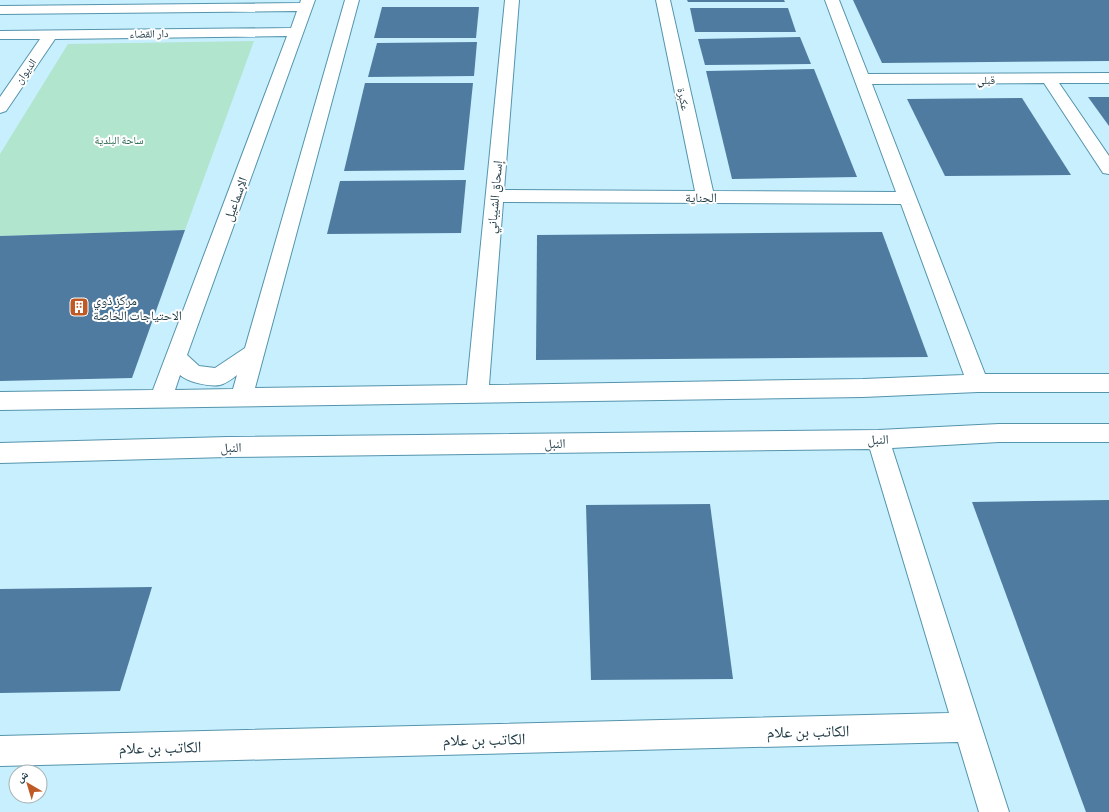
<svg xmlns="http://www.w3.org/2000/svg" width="1109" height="812" font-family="Manrope,'Noto Naskh Arabic',sans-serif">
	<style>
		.green { fill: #b2e5cd }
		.building { fill: #4f7ba0 }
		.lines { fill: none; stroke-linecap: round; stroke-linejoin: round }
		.minor-casing { stroke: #5494ac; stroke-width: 2 }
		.minor { fill: #fff; fill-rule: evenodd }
		.labels { text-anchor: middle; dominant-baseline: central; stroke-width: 4; stroke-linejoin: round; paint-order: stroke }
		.far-street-label { font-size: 11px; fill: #213c46; stroke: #fff }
		.far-park-label { font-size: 11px; fill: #25644b; stroke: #fff }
		.street-label { font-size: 13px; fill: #213c46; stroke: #fff }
		.poi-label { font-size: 13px; fill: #213c46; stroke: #fff; text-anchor: start }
		.near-street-label { font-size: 16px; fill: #213c46; stroke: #fff }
	</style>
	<rect width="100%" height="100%" fill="#c8effe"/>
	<polygon class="green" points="254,41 185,230 0,236 0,154 68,44"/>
	<g class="building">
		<polygon points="687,0 784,0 785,2 688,2"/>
		<polygon points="853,0 1109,0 1109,61 882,63"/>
		<polygon points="382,7 479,7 476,38 374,38"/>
		<polygon points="690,8 788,8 796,32 695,32"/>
		<polygon points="800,37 811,64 705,65 698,39"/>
		<polygon points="477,42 474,76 368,77 377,43"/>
		<polygon points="814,69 857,177 732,179 706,71"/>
		<polygon points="365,83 473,83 464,170 344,171"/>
		<polygon points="1088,97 1109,97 1109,126"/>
		<polygon points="1022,98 1071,175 945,176 907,99"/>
		<polygon points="466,180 461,233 327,234 340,181"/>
		<polygon points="185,230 132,378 0,381 0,236"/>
		<polygon points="882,232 928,357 536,360 537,235"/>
		<polygon points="1109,500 1109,812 1086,812 972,502"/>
		<polygon points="710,504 733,679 591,680 586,505"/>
		<polygon points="152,587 120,691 0,693 0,589"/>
	</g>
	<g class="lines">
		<defs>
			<g id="minor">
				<path d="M301,0H315L187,355L199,366L215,368L245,348L345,0H359L255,388L467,385L505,0H519L504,190L695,191L656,0H670L713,191L896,192L825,0H839L868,74L1109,73V83H1059L1109,156V174L1103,173L1044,83L872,84L985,374H1109V392H978L863,397L0,410V392L153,390L287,36L55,39L6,111L0,113V97L40,39H0V31L291,28L297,11L0,14V6L300,3ZM503,202L901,204L964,375L863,379L489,385ZM180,375C188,382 209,387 220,385C227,383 232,379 237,375L233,389L175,390Z"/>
				<polygon points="999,424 1109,424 1109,442 999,442 892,448 1009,812 979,812 958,742 0,766 0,736 949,713 870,449 228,457 0,463 0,443 228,437 878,430"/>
			</g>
		</defs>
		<use href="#minor" class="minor-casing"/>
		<use href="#minor" class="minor"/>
	</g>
	<defs>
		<symbol id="building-square" viewBox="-11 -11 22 22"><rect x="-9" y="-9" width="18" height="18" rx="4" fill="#bf5a27" stroke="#fff"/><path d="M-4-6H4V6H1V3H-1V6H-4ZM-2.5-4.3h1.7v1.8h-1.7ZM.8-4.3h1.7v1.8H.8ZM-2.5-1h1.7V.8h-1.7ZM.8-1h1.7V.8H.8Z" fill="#fff"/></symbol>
	</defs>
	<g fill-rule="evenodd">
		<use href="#building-square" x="68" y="296" width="22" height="22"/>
	</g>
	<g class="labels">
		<g class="far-street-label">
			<text transform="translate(149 33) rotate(-1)">دار القضاء</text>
			<text transform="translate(25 71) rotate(-55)">الديوان</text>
			<text x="986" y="79">قبلي</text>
			<text transform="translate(684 99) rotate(78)">عكبرة</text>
		</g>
		<g class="far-park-label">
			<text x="119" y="139">ساحة البلدية</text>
		</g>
		<g class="street-label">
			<text transform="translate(494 197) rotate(-85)">إسحاق الشيباني</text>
			<text x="701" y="197">الحناية</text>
			<text transform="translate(235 199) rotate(-70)">الإسماعيل</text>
			<text transform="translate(878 439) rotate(-2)">النبل</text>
			<text transform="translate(555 443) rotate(-1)">النبل</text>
			<text transform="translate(231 447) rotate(-1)">النبل</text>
		</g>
		<g class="poi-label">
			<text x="93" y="300">مركز ذوي<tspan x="93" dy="15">الاحتياجات الخاصة</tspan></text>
		</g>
		<g class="near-street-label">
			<text transform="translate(808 731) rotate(-1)">الكاتب بن علام</text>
			<text transform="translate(484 739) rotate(-1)">الكاتب بن علام</text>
			<text transform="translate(160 747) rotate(-1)">الكاتب بن علام</text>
		</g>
	</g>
	<g transform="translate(28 784) rotate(322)"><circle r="19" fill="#ffffff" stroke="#a6b1b5"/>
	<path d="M0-3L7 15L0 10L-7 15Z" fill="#bf5a27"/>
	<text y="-6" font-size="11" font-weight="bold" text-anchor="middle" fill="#213c46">ش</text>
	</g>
</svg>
